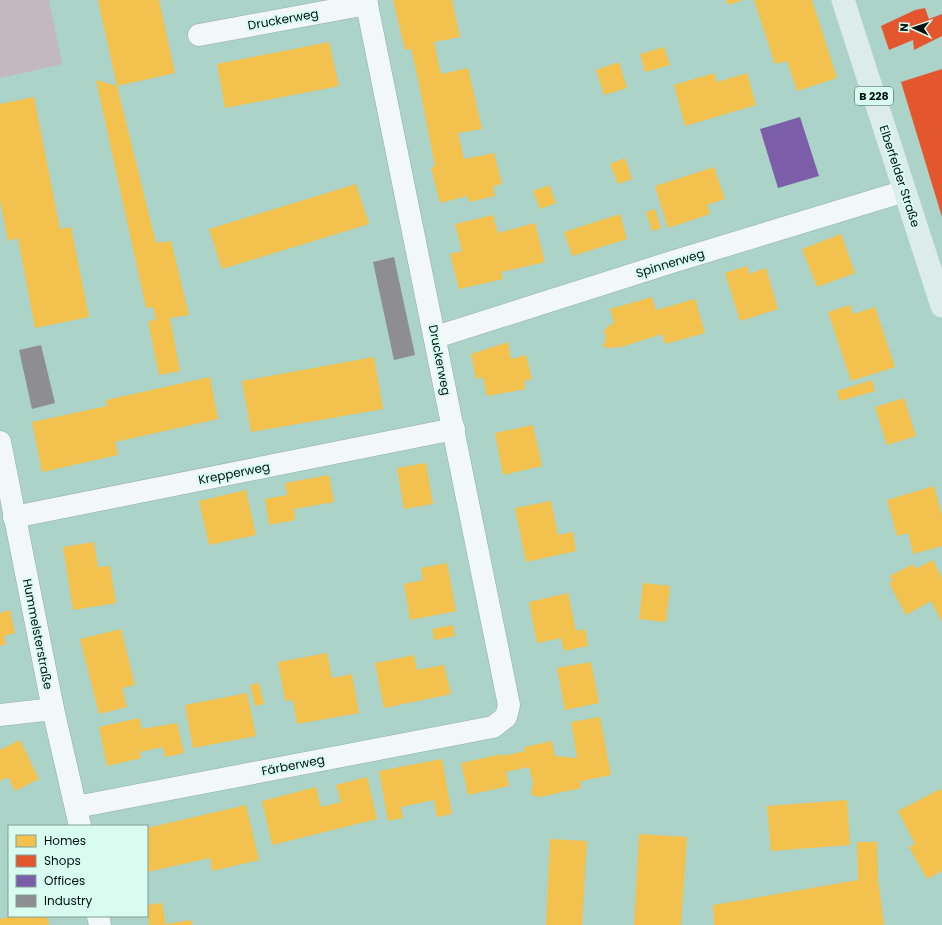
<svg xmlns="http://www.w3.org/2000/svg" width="942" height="925" font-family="Poppins,sans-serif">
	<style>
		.green { fill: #c2b8bd }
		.homes { fill: #f2c14e }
		.shops { fill: #e4572e }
		.offices { fill: #7b5ea7 }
		.industry { fill: #8d8d92 }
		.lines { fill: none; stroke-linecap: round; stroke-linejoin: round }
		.minor-casing { stroke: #90afa6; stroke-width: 23 }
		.primary-casing { stroke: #d9ebe6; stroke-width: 23 }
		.minor { stroke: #f2f8f7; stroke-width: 22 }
		.primary { stroke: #dcece8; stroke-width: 22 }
		.labels { text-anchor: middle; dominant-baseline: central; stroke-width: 4; stroke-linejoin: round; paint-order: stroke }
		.shield { fill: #d9fcf1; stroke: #415852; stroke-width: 1 }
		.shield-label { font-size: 11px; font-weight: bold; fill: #00120e }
		.street-label { font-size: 12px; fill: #00120e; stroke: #d9fcf1 }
	</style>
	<rect width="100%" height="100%" fill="#abd3c8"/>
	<polygon class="green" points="0,0 49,0 62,64 0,78"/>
	<g class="homes">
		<polygon points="98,0 159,0 175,73 117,86"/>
		<polygon points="393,0 452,0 460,37 434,42 441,74 468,68 482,129 458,133 464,159 494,153 502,184 493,186 495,196 469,202 467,196 440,203 431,168 435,166 418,79 411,49 405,50"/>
		<polygon points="726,0 743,0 728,5"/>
		<polygon points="754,0 812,0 837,78 797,91 787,61 775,64"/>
		<polygon points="329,42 339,86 225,108 217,64"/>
		<polygon points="664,47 670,65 645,72 640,54"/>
		<polygon points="619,62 627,88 604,95 596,70"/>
		<polygon points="714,73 717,82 747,73 756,105 685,126 674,85"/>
		<polygon points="96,80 117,86 156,243 171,241 189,315 170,318 180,371 159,375 148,321 156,320 153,307 146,308"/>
		<polygon points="34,97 60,229 71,227 89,317 35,328 18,238 8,241 0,200 0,104"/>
		<polygon points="625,158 632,179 618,184 610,164"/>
		<polygon points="714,167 725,199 707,205 710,214 668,228 655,186"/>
		<polygon points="356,184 369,224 222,269 209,229"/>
		<polygon points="549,185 556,203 540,209 533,191"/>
		<polygon points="655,209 661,228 652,231 646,212"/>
		<polygon points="620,214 627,239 572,256 564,232"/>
		<polygon points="493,215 498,233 535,223 545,262 501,272 503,279 459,289 450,254 462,251 455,224"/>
		<polygon points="841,234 855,273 817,287 802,249"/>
		<polygon points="747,266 749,274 766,268 778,309 740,321 725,273"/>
		<polygon points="652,297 656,310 695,299 705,333 665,344 662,334 621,347 610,348 603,347 606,338 604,330 614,322 610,309"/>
		<polygon points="850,305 853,314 875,307 895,367 851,381 828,312"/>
		<polygon points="508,342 511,359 526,355 532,379 524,381 525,389 487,396 483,377 476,379 471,354"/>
		<polygon points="374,357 383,409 251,432 242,381"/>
		<polygon points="210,377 218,419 115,442 118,455 42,472 32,422 107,406 106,400"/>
		<polygon points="872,380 875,391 840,401 837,391"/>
		<polygon points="904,398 916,436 887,445 875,407"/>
		<polygon points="533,425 542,466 503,475 495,433"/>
		<polygon points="426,463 433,504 404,509 397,468"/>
		<polygon points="329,475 334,502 294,509 295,520 269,525 265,499 287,495 285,483"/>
		<polygon points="934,486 942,516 942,546 913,554 908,533 897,536 887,500"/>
		<polygon points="246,490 256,535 209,545 199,501"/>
		<polygon points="551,501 558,535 573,532 576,551 526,562 515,508"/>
		<polygon points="94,542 98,567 110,566 116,603 73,610 63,547"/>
		<polygon points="933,560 942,578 942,622 931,601 906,615 889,583 893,581 890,576 913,564 915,569"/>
		<polygon points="447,563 456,611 410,620 404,584 423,580 421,568"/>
		<polygon points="643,583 670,586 666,622 639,619"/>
		<polygon points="568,593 576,631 585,629 588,646 564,651 561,638 537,643 529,602"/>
		<polygon points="10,610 15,633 4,636 6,644 0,646 0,613"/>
		<polygon points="453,625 455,636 434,640 432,629"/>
		<polygon points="121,629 135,685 122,688 127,707 99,714 80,639"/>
		<polygon points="327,653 332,678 352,674 359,713 297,724 293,700 285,701 278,662"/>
		<polygon points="414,655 417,670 444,665 451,694 384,708 375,663"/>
		<polygon points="591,662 599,703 565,710 557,668"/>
		<polygon points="259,683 264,704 255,706 250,685"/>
		<polygon points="247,693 256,736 193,748 185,705"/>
		<polygon points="600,717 611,775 582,781 580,782 581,788 540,797 531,795 533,782 529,767 506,772 509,786 468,795 461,763 502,754 502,756 525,751 524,747 552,741 555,756 577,758 571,722"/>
		<polygon points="139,718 142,729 177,723 184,753 165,757 163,747 140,752 141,758 107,766 99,727"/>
		<polygon points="20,740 39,779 15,791 8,777 0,781 0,750"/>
		<polygon points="442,759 452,814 437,817 434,800 401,807 403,818 388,821 379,771"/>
		<polygon points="367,777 377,819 272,845 262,801 316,787 321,807 341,802 336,785"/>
		<polygon points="940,789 942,792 942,871 927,879 909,847 915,844 898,811"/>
		<polygon points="847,800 850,845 771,851 767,806"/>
		<polygon points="246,805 259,860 212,871 210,858 147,872 147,828"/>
		<polygon points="639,834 687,837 681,925 634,925"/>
		<polygon points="550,839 587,841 582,925 546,925"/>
		<polygon points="857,842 877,842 878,879 884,925 714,925 713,905 858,880"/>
		<polygon points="162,903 166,925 149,925 147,905"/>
		<polygon points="13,916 47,916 49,925 0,925 0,919"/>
		<polygon points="191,920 192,925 166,925 166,924"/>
	</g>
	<g class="shops">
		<polygon points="925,8 929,19 942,14 942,36 914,50 913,40 889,50 881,26 915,10"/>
		<polygon points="942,69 942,217 901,82"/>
	</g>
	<polygon class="offices" points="800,117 819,176 778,188 760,129"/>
	<g class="industry">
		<polygon points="394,257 415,355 394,360 373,262"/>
		<polygon points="41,345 55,403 32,409 19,350"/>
	</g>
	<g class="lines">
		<defs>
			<g id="minor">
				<polyline points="199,35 367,4"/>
				<polyline points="436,337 675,261 905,191"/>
				<polyline points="0,442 53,709 80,826"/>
				<polyline points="14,517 454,429"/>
				<polyline points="0,715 53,709"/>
				<polyline points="76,807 493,727 506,717 509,705 366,0"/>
				<polyline points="98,916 100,925"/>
			</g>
			<polyline id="primary" points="843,0 942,306"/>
		</defs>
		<use href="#minor" class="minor-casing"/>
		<use href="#primary" class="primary-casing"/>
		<use href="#minor" class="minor"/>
		<use href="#primary" class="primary"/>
	</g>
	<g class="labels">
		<rect class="shield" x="855" y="87" width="38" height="18" rx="3"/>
		<g class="shield-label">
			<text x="874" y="96">B 228</text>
		</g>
		<g class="street-label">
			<text transform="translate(283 19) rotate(-10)">Druckerweg</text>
			<text transform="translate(900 176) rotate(72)">Elberfelder Straße</text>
			<text transform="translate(670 263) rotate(-17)">Spinnerweg</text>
			<text transform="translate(440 360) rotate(79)">Druckerweg</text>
			<text transform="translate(234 473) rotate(-11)">Krepperweg</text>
			<text transform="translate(38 634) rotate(79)">Hummelsterstraße</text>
			<text transform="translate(293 765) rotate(-11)">Färberweg</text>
		</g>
	</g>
	<rect x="8" y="825" width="140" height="92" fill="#d9fcf1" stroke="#829e96"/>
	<rect x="16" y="835" width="20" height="12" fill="#f2c14e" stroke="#829e96"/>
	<text x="44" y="845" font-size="12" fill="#00120e">Homes</text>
	<rect x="16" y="855" width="20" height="12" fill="#e4572e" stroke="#829e96"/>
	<text x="44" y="865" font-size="12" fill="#00120e">Shops</text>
	<rect x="16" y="875" width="20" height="12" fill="#7b5ea7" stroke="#829e96"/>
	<text x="44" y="885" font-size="12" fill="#00120e">Offices</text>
	<rect x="16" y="895" width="20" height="12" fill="#8d8d92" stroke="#829e96"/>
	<text x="44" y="905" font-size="12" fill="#00120e">Industry</text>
	<g transform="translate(914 28) rotate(273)" stroke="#d9fcf1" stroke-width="3" paint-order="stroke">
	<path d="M0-3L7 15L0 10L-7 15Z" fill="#00120e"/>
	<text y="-6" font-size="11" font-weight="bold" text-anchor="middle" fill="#00120e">N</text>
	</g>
</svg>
